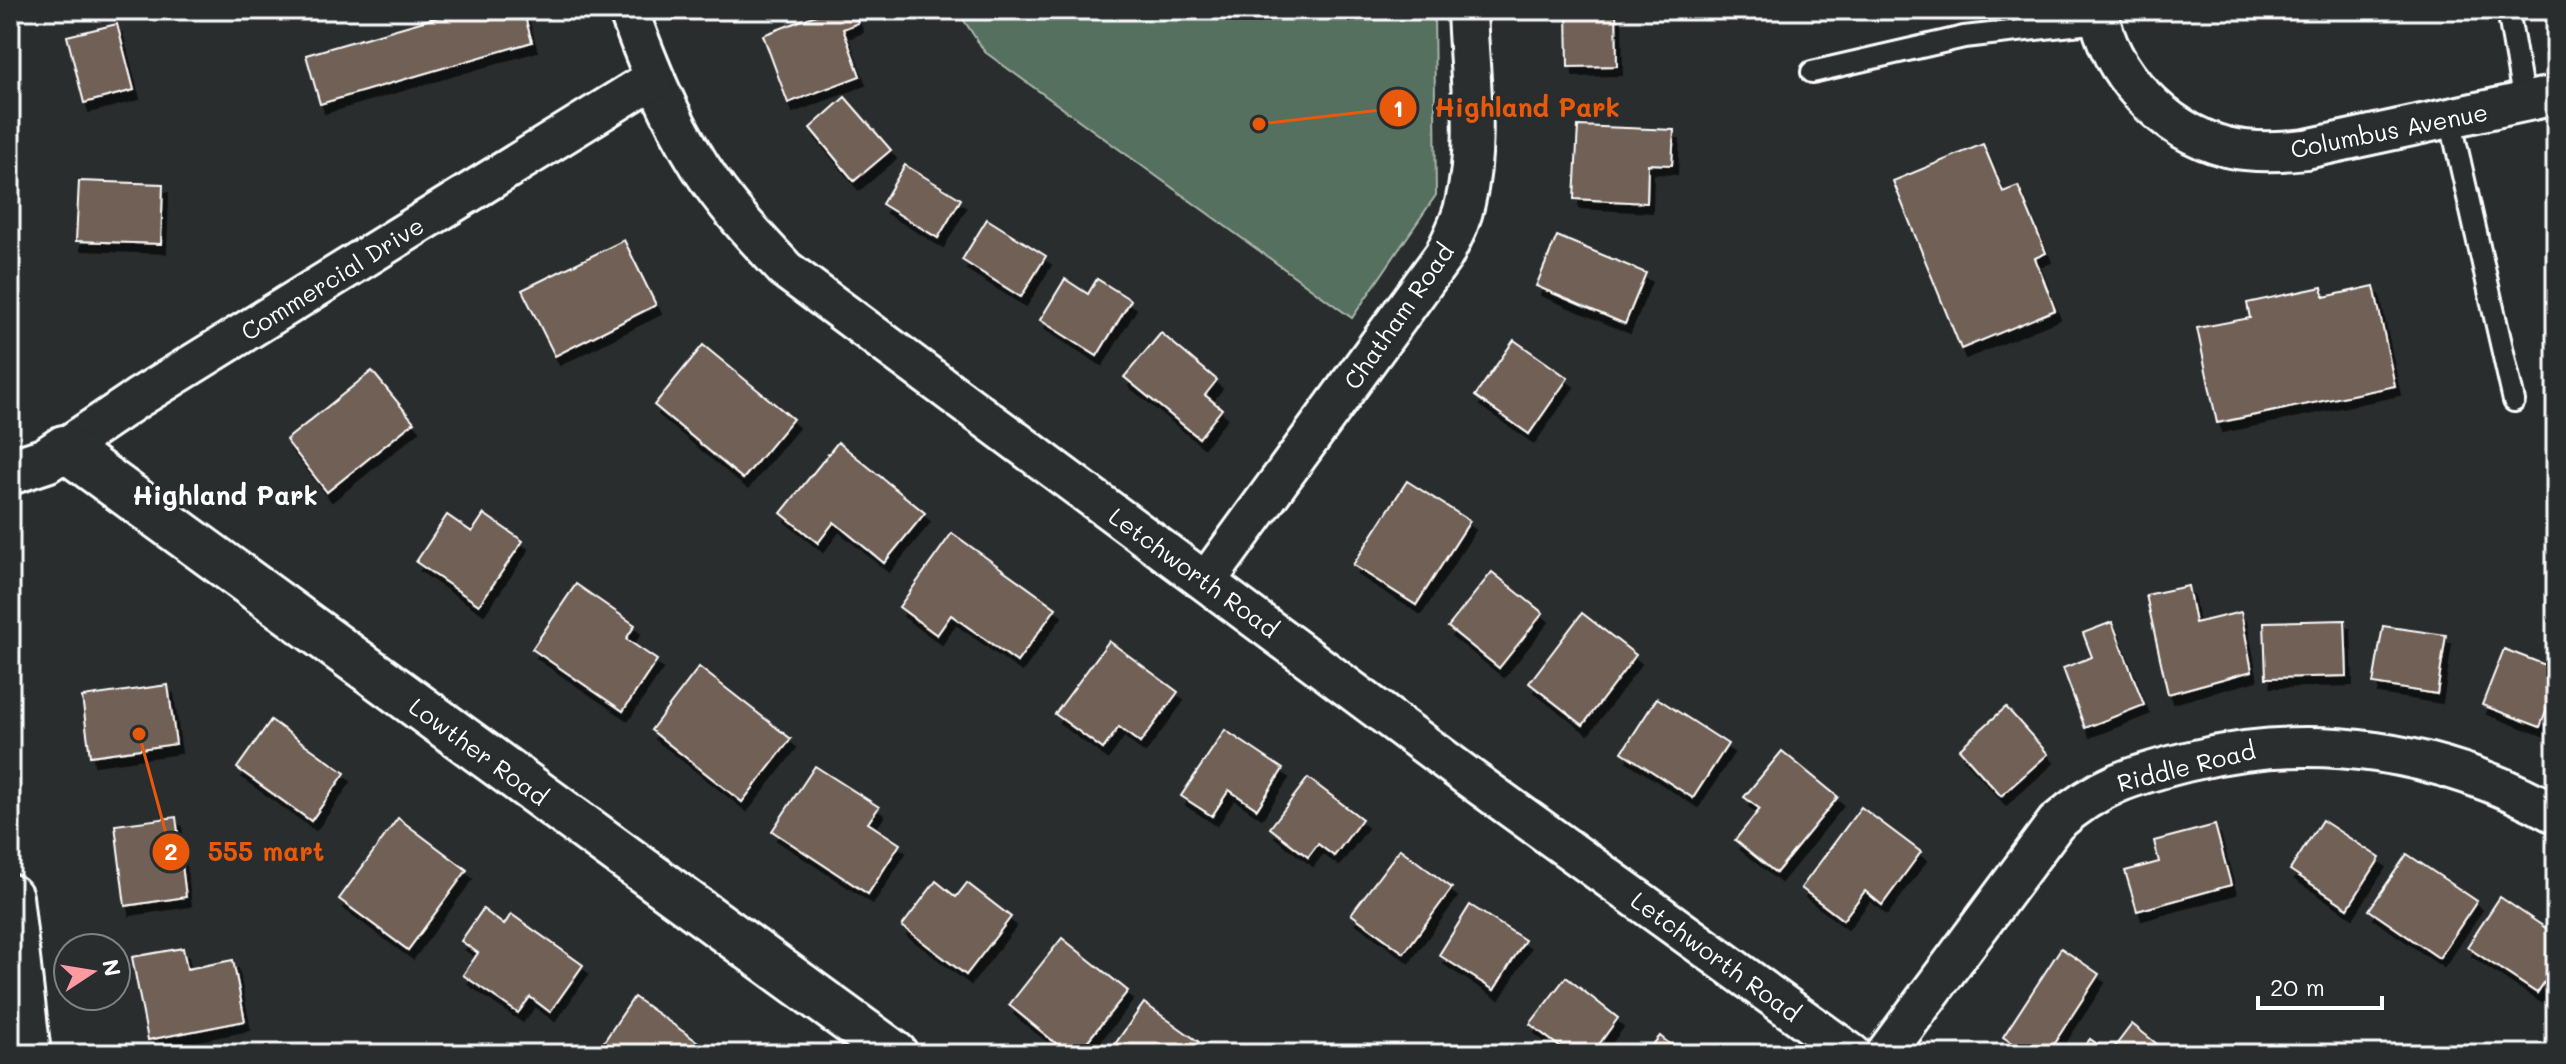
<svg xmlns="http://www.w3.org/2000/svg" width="2566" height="1064" font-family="Mali,sans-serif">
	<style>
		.green { fill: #546f5e; stroke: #aab7ae; stroke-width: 2 }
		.building { fill: #6f6055; stroke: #fff; stroke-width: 2; filter: url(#shadow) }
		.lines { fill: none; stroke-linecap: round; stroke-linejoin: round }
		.service-casing { stroke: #fff; stroke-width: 26 }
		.minor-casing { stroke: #fff; stroke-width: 44 }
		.secondary-casing { stroke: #fff; stroke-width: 50 }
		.service { stroke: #2a2d2e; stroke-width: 20 }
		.minor { stroke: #2a2d2e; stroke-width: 38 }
		.secondary { stroke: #2a2d2e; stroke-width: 44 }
		.labels { text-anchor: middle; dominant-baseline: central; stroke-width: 7; stroke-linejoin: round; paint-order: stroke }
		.street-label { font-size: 24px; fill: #fff; stroke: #2a2d2e }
		.neighbourhood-label { font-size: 26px; font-weight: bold; fill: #fff; stroke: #2a2d2e }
		.leader { fill: none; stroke: #e8590c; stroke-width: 3 }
		.callout-dot { fill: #e8590c; stroke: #2a2d2e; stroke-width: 3 }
		.mark-label { font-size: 24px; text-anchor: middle; font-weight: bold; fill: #fff }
		.callout-label { font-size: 26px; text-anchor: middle; font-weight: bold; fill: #e8590c; stroke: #2a2d2e; stroke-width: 7; stroke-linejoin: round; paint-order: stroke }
	</style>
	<defs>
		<filter id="shadow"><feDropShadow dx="5" dy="9" stdDeviation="0" flood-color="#0009"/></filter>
	</defs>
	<rect width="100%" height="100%" fill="#2a2d2e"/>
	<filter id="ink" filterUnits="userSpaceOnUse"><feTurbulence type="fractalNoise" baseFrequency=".0125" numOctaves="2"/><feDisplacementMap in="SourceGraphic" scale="16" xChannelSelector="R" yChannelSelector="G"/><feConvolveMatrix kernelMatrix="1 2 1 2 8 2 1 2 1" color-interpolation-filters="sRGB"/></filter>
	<g filter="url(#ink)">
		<polygon class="green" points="957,10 1434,10 1436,195 1352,318 985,52"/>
		<g class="building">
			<polygon points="462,10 523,10 532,42 320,104 306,55"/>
			<polygon points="829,10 853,10 858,23 843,29 860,76 788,103 763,35"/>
			<polygon points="1567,10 1616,10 1617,66 1568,67"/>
			<polygon points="117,24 134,90 84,103 67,36"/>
			<polygon points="845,97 891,150 854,181 810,128"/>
			<polygon points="1578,126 1674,130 1672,165 1648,164 1647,203 1574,199"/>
			<polygon points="1983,144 2003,192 2018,186 2046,253 2035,258 2055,310 1961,349 1893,181"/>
			<polygon points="905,165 961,199 938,238 882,204"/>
			<polygon points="79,181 163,184 161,244 76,241"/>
			<polygon points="987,219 1046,256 1021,297 962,260"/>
			<polygon points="1557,236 1646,273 1625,324 1536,286"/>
			<polygon points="624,240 656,305 555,356 522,290"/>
			<polygon points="1065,279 1088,294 1097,279 1131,300 1097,356 1040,320"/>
			<polygon points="2374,286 2395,386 2217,423 2197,328 2250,318 2247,303 2322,287 2324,297"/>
			<polygon points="1161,333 1217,380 1205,395 1222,409 1199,438 1124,377"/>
			<polygon points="1514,340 1568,378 1529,434 1475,396"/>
			<polygon points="703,345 793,419 743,479 654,405"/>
			<polygon points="372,371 414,422 327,492 286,440"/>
			<polygon points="838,442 925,513 884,563 834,522 818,543 781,513"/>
			<polygon points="1407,481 1470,521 1416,605 1353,565"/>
			<polygon points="484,514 523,541 479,605 416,562 447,515 472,532"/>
			<polygon points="952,533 1056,608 1017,662 951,615 937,635 899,607"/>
			<polygon points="1492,572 1543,613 1499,668 1448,627"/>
			<polygon points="576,584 635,625 626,639 657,660 623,711 532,649"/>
			<polygon points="2188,586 2195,623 2241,612 2252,671 2168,694 2146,595"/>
			<polygon points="1582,613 1636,655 1583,725 1529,683"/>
			<polygon points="2345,620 2347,676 2266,678 2264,622"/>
			<polygon points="2112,622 2144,705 2085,728 2063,668 2092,657 2083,633"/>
			<polygon points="2383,626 2446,635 2437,694 2373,684"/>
			<polygon points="1109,641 1178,692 1140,743 1119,727 1103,749 1055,714"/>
			<polygon points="2504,649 2556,669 2556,686 2540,727 2482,705"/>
			<polygon points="699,667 791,739 742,802 651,730"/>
			<polygon points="168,685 176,744 90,756 82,697"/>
			<polygon points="1657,698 1728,744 1693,798 1622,752"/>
			<polygon points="2006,707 2048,754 2001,796 1959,749"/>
			<polygon points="271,720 345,773 311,821 237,768"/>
			<polygon points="1225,730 1283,769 1257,809 1229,790 1212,816 1181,796"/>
			<polygon points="1782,751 1838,797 1776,873 1735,840 1760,809 1744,797"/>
			<polygon points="815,766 879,807 868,823 900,844 868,894 772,831"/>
			<polygon points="1308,778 1362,819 1334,856 1318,844 1308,857 1270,828"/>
			<polygon points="1861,807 1921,852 1882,905 1865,891 1843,920 1801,888"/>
			<polygon points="176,817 186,897 125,906 115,825"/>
			<polygon points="398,818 467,870 408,950 339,899"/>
			<polygon points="2322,820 2380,858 2348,908 2290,870"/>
			<polygon points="2215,825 2231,885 2137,911 2125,871 2159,862 2154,841"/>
			<polygon points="1400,849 1452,888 1404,953 1351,914"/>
			<polygon points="2407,854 2477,901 2439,958 2369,910"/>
			<polygon points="936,881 956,897 967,883 1011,917 966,975 902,926"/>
			<polygon points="2500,897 2556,935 2556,965 2537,993 2467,947"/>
			<polygon points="1470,905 1525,940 1494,990 1439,955"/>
			<polygon points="483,909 504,925 511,914 583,965 550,1012 530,997 518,1013 463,975 478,953 461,941"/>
			<polygon points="1062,938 1128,991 1077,1054 1069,1054 1009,1005"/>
			<polygon points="183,948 187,969 233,960 245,1021 148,1040 132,957"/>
			<polygon points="2061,948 2099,974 2047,1054 2028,1054 2003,1037"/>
			<polygon points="1566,977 1618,1018 1592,1054 1569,1054 1530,1024"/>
			<polygon points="634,997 715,1054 619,1054 603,1043"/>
			<polygon points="1144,1003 1199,1042 1191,1054 1108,1054"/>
			<polygon points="2132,1024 2167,1052 2165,1054 2079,1054 2090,1039 2110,1053"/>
			<polygon points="1660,1036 1682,1054 1645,1054"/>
		</g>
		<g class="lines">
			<defs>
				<g id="service">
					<polyline points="2508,10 2524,103"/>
					<polyline points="1812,72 1964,37 2100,22"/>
					<polyline points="2450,118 2514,401"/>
				</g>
				<g id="minor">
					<path d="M628,10C648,64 669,117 700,166C724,204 755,237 786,270L1467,776L1852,1054"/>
					<path d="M2098,10C2109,73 2164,131 2226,147C2252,153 2279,152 2306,149L2556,95"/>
					<polyline points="64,448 138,398 653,79"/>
					<path d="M1207,580L1444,255C1452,238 1461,222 1465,203C1480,143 1469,72 1467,10"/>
					<path d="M1885,1054L2056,823C2099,785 2131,776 2186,762C2314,730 2441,750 2556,814"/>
				</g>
				<g id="secondary">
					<polyline points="10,472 46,460 64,448 895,1054"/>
					<polyline points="10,897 28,1054"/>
				</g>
			</defs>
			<use href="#service" class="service-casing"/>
			<use href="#minor" class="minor-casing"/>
			<use href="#secondary" class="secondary-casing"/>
			<use href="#service" class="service"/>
			<use href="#minor" class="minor"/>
			<use href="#secondary" class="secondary"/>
		</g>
	</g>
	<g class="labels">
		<g class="street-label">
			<text transform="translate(2389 130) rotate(-11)">Columbus Avenue</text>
			<text transform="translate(332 278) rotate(-32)">Commercial Drive</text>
			<text transform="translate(1398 316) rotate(-55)">Chatham Road</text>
			<text transform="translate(1194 572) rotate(36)">Letchworth Road</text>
			<text transform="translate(479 751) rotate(36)">Lowther Road</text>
			<text transform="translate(2186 766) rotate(-14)">Riddle Road</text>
			<text transform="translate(1716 956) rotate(36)">Letchworth Road</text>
		</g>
		<g class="neighbourhood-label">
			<text x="225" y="495">Highland Park</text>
		</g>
	</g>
	<path class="leader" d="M1259 124L1398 108M139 734L171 852"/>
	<g class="callout-dot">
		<circle cx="1259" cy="124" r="8"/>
		<circle cx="139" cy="734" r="8"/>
		<circle cx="1398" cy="108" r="20"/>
		<circle cx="171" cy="852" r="20"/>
	</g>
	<g class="mark-label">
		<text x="1398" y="117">1</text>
		<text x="171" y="860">2</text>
	</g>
	<g class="callout-label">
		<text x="1527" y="117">Highland Park</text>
		<text x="266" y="861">555 mart</text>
	</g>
	<rect width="2566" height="1064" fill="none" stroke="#2a2d2e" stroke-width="40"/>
	<rect x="20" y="20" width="2526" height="1024" fill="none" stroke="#fff" stroke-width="3" filter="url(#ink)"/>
	<g transform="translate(92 972) rotate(78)"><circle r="38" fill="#2a2d2e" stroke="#7f8182" stroke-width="2"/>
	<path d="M0-6L14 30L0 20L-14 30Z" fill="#ff9aa2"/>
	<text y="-12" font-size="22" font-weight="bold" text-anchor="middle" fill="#ffffff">N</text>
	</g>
	<path d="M2258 996v12h124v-12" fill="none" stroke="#ffffff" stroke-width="4"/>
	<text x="2270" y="996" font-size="24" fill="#ffffff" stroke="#2a2d2e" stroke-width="6" paint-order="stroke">20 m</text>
</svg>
